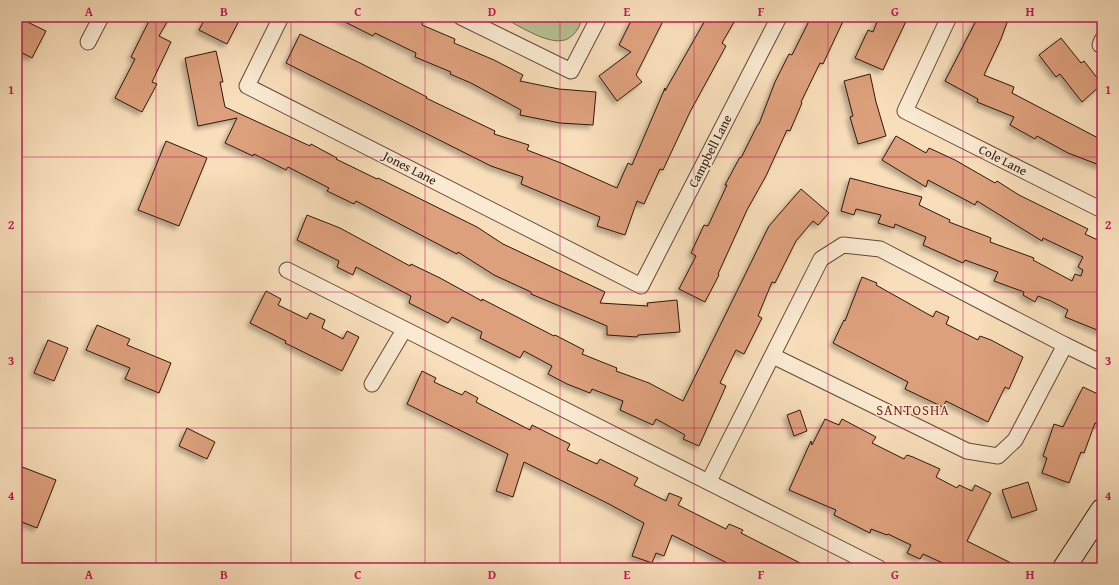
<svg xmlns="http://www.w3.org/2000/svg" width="1119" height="585" font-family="'Gentium Book Plus',serif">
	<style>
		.green { fill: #b8c294; stroke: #746c50 }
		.building { fill: #dda07b; stroke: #30170c; filter: url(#shadow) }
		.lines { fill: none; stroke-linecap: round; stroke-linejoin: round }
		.street-casing { stroke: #624938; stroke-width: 17 }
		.secondary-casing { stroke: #30170c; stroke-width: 24 }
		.street { stroke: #faead2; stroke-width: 15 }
		.secondary { stroke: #faead2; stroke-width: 22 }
		.grid { fill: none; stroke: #c2185b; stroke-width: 1; stroke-opacity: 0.55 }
		.labels { text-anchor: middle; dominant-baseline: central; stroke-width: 3; stroke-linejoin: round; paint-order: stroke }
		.street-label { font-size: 13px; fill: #30170c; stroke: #faead2 }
		.neighbourhood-label { font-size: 14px; letter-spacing: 1px; fill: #7a1f14; stroke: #faead2 }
		.neatline { fill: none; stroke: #c2185b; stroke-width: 1.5 }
		.grid-label { font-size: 13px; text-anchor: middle; font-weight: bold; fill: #c2185b }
	</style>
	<defs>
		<filter id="shadow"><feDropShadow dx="-3.5" dy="3.5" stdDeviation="2" flood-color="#0004"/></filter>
	</defs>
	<rect width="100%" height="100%" fill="#f8deba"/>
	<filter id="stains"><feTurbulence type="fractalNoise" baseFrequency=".005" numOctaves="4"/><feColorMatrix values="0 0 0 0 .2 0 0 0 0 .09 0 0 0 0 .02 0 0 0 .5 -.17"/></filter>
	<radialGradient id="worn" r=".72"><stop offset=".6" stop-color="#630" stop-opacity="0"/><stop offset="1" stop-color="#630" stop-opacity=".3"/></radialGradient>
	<path class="green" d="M502,17H583C580,25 577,33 569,38C553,49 518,25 502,17Z"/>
	<g class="building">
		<polygon points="17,17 46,31 32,58 17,50"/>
		<polygon points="151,17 170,17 159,36 171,42 152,82 157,84 142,112 115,98 135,59 131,57"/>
		<polygon points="206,17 241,17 227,44 199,30"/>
		<polygon points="335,17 410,17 423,23 422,25 455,39 454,43 494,60 523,75 520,81 559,89 596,92 593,125 560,123 520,115 521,110 471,83 450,74 451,72 415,57 416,53 375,33 373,36"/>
		<polygon points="633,17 665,17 636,75 642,82 617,101 599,76 631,52 619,45"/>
		<polygon points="707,17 737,17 722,43 726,46 690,112 663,170 660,169 644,204 637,201 625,235 597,226 600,217 521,184 523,177 491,166 286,63 300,34 360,63 427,97 426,98 495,131 494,134 529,145 527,150 561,163 617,188 628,163 632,165 665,88 665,91"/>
		<polygon points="811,17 845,17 823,64 820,63 801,102 802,103 790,131 787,130 766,176 747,210 718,274 719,275 705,302 679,289 696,256 691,253 704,225 708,226 727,185 725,185 740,157 741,158 758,124 759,124 775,82 789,54 792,55"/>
		<polygon points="879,17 908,17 883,70 855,58 868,30 873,32"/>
		<polygon points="978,17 1009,17 1001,39 984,75 1014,87 1012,93 1102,140 1102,166 1068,153 1037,136 1035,139 1010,125 1014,117 977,102 978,99 945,81"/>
		<polygon points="1061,38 1081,63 1084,61 1102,84 1082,102 1060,74 1056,77 1039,55"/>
		<polygon points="216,51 223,82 220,82 225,107 310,146 311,144 337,158 336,159 377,179 378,178 477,227 503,244 605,292 600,303 648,306 647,303 677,300 680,332 638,335 637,337 607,335 607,326 531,294 531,292 494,275 458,252 457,254 356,201 354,204 327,191 329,188 288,167 286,170 254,154 253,156 225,143 237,118 198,126 185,58"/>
		<polygon points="870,74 876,102 886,136 858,144 850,117 853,116 844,81"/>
		<polygon points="896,136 926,153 929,148 955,160 995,183 997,181 1019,195 1088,229 1085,234 1102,242 1102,332 1065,317 1068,310 1051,301 1038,296 1035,302 1023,295 1024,292 994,281 998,272 965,260 963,263 923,245 926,237 895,224 894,228 878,223 881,215 856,209 854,215 841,211 850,178 922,197 919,205 950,220 949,222 986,236 991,238 990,242 1034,258 1033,260 1072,281 1075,274 1081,276 1083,270 1078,267 1083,257 1043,238 1042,241 977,201 975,205 928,180 926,187 882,160"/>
		<polygon points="166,141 207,158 179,226 138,210"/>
		<polygon points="801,189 829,213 818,225 813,221 796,241 775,283 772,282 758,316 762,318 744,354 736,350 720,383 726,386 699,446 683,439 685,435 656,419 653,425 620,410 623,401 592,389 590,393 567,384 548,374 552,366 524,351 520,358 480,338 482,332 452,317 448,323 409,303 411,296 356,267 353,275 337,267 339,261 297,240 307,215 340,228 410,266 411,264 440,278 482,301 482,299 554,336 555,335 584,350 582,354 617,368 616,371 649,383 683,401 769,226"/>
		<polygon points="862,277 877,283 876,285 933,317 936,311 949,317 946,324 978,340 980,336 991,340 1023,357 1009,389 1005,387 988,422 946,401 943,407 905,389 908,382 833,343 844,320 845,321"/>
		<polygon points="266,291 281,299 278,305 307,319 310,313 325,320 322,328 343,339 347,331 359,337 342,371 285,343 286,341 250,323"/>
		<polygon points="97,325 130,339 127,345 171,363 159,393 125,379 130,368 86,350"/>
		<polygon points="48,340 68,348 54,381 34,373"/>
		<polygon points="422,371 436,378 434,382 462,395 465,391 478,398 476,402 530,430 532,425 570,444 567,450 597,464 600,459 638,478 634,485 666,501 669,493 682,498 678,505 726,529 729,524 743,530 741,533 810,568 737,568 672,535 664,556 656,553 652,563 632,556 644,523 609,504 524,462 513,497 496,491 508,454 407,404"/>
		<polygon points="1083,387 1102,396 1102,426 1095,423 1084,453 1081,452 1069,483 1042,473 1047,458 1043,456 1054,424 1063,427"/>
		<polygon points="800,410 807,431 794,436 787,415"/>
		<polygon points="825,419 839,425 842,419 876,437 872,443 904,459 907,455 913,457 940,469 936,477 957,488 959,485 972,491 975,485 991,493 967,541 1021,568 944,568 945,564 923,554 920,559 907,553 911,545 888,534 887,535 871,529 870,533 834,515 836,510 789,490 811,441 812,445"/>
		<polygon points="187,428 215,442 207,459 179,446"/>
		<polygon points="17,465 56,480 37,528 17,520"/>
		<polygon points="1028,482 1037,510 1012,518 1002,490"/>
	</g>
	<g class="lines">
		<defs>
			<g id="street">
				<polyline points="281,17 247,86 641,286 779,17"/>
				<polyline points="461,17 571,71 599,17"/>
				<polyline points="949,17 905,111 1102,210"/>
				<polyline points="1102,40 1100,45 1102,45"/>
				<polyline points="88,42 101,17"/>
				<polyline points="287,270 879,568"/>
				<polyline points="1065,345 1102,363"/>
				<polyline points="372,384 404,330"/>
				<polyline points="709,481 821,259 843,245 880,249 1065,345 1015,440 998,456 967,451 773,356"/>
			</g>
			<polyline id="secondary" points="1064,568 1102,510"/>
		</defs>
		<use href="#street" class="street-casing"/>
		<use href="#secondary" class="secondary-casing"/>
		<use href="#street" class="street"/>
		<use href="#secondary" class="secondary"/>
	</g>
	<path class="grid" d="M156,17V568M291,17V568M425,17V568M560,17V568M694,17V568M828,17V568M963,17V568M17,157H1102M17,292H1102M17,428H1102"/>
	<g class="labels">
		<g class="street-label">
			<text transform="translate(710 151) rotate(-63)">Campbell Lane</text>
			<text transform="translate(1003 160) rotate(27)">Cole Lane</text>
			<text transform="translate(410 168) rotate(27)">Jones Lane</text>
		</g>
		<g class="neighbourhood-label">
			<text x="913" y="410">SANTOSHA</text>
		</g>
	</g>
	<rect width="1119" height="585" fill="none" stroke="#f8deba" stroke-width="44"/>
	<rect x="22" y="22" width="1075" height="541" class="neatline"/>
	<g class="grid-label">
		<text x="89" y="16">A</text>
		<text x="224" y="16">B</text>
		<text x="358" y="16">C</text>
		<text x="492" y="16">D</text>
		<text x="627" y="16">E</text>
		<text x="761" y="16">F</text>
		<text x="895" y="16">G</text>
		<text x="1030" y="16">H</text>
		<text x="11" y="94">1</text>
		<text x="1108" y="94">1</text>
		<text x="11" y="229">2</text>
		<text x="1108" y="229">2</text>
		<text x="11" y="365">3</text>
		<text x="1108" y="365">3</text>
		<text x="11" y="500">4</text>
		<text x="1108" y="500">4</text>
		<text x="89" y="579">A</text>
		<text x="224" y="579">B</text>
		<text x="358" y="579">C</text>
		<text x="492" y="579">D</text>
		<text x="627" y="579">E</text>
		<text x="761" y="579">F</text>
		<text x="895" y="579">G</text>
		<text x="1030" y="579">H</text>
	</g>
	<rect width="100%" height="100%" filter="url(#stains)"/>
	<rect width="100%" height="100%" fill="url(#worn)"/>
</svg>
